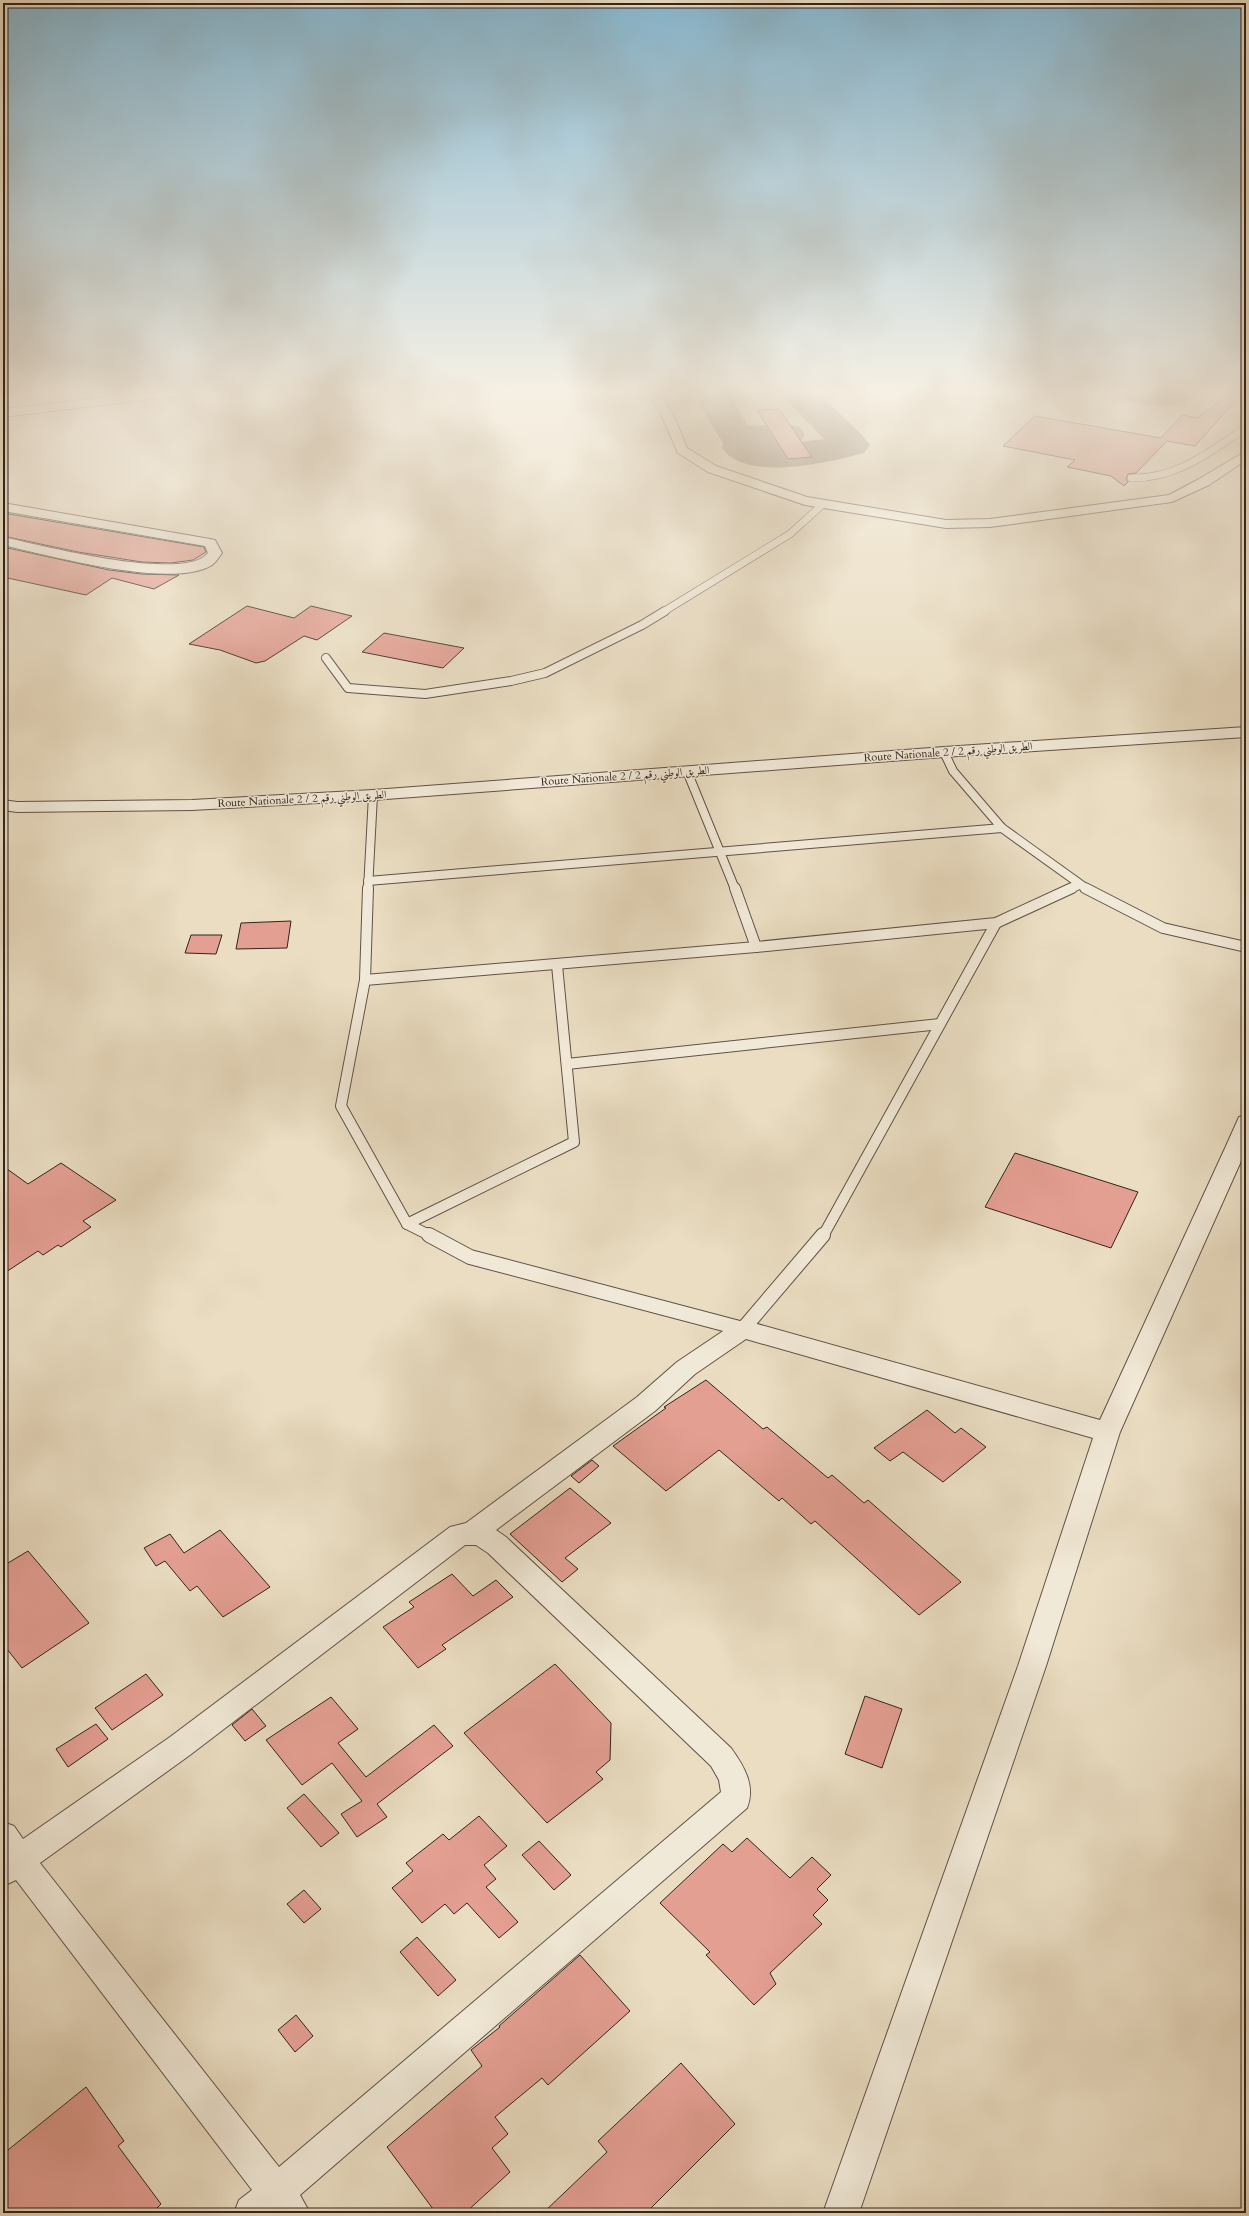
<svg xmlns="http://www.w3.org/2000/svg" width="1249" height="2216" font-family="Cardo,Amiri,serif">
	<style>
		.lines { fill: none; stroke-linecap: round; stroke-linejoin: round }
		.taxiway { fill: #8e8070; fill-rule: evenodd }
		.building { fill: #e49f93; stroke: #32241f }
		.service-far3-casing { stroke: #605248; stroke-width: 8 }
		.service-far2-casing { stroke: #605248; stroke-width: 10 }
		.service-far1-casing { stroke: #605248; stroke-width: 12 }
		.service-casing { stroke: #605248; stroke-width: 16 }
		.minor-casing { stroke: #605248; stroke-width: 2 }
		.service-far3 { stroke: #f1e9d7; stroke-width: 7 }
		.service-far2 { stroke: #f1e9d7; stroke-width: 8 }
		.service-far1 { stroke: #f1e9d7; stroke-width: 10 }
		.service { stroke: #f1e9d7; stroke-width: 14 }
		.minor { fill: #f1e9d7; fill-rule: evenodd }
		.labels { text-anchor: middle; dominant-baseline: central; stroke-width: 3; stroke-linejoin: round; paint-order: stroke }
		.far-street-label { font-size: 11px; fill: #32241f; stroke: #f1e9d7 }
	</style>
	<rect width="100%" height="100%" fill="#eaddc2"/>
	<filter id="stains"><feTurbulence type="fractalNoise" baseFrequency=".005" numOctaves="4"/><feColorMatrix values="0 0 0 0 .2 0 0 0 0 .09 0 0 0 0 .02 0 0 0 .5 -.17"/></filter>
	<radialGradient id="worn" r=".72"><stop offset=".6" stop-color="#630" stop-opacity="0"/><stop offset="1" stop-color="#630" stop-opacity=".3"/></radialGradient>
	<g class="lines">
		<g class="taxiway">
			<path d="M694,390H730L735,404L748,426L787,424L800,427L805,435L800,442L824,439L777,390H815L864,437L870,445L864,453C830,462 746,483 722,448L723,443L699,404Z"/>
			<path d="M1110,390H1200C1181,417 1142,404 1116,397Z"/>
		</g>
	</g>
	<g class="building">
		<polygon points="1230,394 1236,400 1195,446 1167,441 1136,473 1128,474 1126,478 1128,482 1124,486 1111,476 1067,467 1075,460 1003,446 1035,416 1161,438 1182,415 1197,418"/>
		<polygon points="779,409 812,457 788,459 757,410"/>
		<polygon points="3,513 204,547 206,552 193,560 171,563 142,562 78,552 3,536"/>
		<polygon points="3,547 109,570 141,574 179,575 154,589 112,578 86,595 3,577"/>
		<polygon points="247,606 294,618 311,606 352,616 317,640 304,636 265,661 256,663 220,650 189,644"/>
		<polygon points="384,633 464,648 443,668 362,652"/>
		<polygon points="291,921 287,948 236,949 241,923"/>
		<polygon points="191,935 222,935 216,954 185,953"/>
		<polygon points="1015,1153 1138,1192 1111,1248 985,1207"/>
		<polygon points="61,1163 116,1200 83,1221 91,1227 61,1247 58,1245 43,1255 38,1251 3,1274 3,1166 28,1184"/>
		<polygon points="706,1380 763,1429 767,1427 828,1478 832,1475 864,1503 868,1500 961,1582 919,1615 815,1521 811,1524 782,1498 779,1501 719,1450 666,1491 613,1446 666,1408 664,1407"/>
		<polygon points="927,1410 955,1433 961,1428 986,1447 943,1482 903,1452 890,1461 874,1448"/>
		<polygon points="592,1460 599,1466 579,1483 571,1476"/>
		<polygon points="570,1488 611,1523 565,1558 578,1569 562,1582 510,1534"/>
		<polygon points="220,1530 270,1587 223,1617 197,1586 190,1591 165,1561 156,1566 144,1548 170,1534 184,1553"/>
		<polygon points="28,1551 89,1623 22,1668 3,1644 3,1566"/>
		<polygon points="452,1574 473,1596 496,1580 513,1597 442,1645 446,1649 418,1668 383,1627 414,1607 409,1602"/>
		<polygon points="555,1664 611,1723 610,1760 596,1772 603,1779 547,1823 464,1733"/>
		<polygon points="146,1674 163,1695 112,1730 95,1708"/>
		<polygon points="865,1696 902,1709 882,1768 845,1754"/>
		<polygon points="331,1697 358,1729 338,1743 366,1777 434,1725 453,1746 377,1804 387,1817 357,1837 341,1814 362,1801 332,1763 302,1785 266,1740"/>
		<polygon points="252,1709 266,1726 245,1741 232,1725"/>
		<polygon points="96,1724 108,1739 68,1767 56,1749"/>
		<polygon points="304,1794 339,1833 321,1847 287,1808"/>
		<polygon points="479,1816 507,1846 484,1865 496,1879 486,1887 518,1922 499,1938 467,1903 454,1914 445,1904 422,1923 392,1888 413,1871 406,1863 443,1834 449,1840"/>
		<polygon points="747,1838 790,1878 812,1857 831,1875 817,1889 828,1900 813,1915 822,1924 770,1973 776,1984 754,2005 706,1955 710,1952 660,1903 723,1844 732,1852"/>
		<polygon points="539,1841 571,1875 554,1890 522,1855"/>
		<polygon points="304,1890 321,1909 304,1923 287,1904"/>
		<polygon points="417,1937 456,1980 438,1996 400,1952"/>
		<polygon points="580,1955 630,2011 548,2085 542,2078 495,2117 508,2134 492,2148 510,2172 465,2213 436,2213 387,2147 482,2066 471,2050 500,2027 499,2026"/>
		<polygon points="296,2015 313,2036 295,2052 278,2030"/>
		<polygon points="681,2063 735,2124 646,2213 543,2213 607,2152 598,2141"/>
		<polygon points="86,2087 124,2141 118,2146 161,2204 152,2213 3,2213 3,2154"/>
	</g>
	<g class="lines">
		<defs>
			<g id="service-far3">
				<path d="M1131,478C1177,479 1209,452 1246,428"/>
				<polyline points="663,612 790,534 823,504"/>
			</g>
			<g id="service-far2">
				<polyline points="326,658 348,688 425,694 511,681 545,673 642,625 665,611"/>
				<polyline points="944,752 953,771 1002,828 1087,889"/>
				<polyline points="687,771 735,889"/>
				<polyline points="368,881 1002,828"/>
				<polyline points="368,889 373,795"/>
				<polyline points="1070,889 1079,885"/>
			</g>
			<g id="service-far1">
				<polyline points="368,888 365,980 341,1106 407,1224 431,1236"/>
				<polyline points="735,888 756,947"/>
				<polyline points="1085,888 1163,928 1246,947"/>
				<polyline points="365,980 756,947 996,923 1072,888"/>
				<polyline points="567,1064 940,1024"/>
				<polyline points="407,1224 574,1142 557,965"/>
				<polyline points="823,1236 996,923"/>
			</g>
			<polyline id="service" points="429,1235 470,1257 743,1329 823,1235"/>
			<g id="minor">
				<polygon points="171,390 207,390 201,393 3,417 3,409"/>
				<polygon points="645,390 657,390 673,414 687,448 716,466 807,497 946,520 990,519 1169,495 1199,479 1246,451 1246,460 1209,485 1172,502 990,527 946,528 805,505 708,472 678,453 661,414"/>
				<path d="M3,503L210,539L215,540L222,553C219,557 216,562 212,565C173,590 48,555 3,545V537C40,545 184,583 208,553L205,546L3,511Z"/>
				<polygon points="1246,727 1246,737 944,757 373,800 192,810 17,812 3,810 3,800 17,802 192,800 373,790 944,747"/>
				<path d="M1246,1115V1150L1120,1432L1046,1666L859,2213H823L1018,1666L1093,1438L746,1339L695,1374L655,1411L496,1530L506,1537L731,1748C744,1766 756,1786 747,1808L300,2195L310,2213H234L239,2200L252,2190L16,1880L3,1886V1822L14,1826L23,1839L170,1737L450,1527L466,1523L637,1397L677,1362L735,1323L743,1320L1100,1420L1226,1146L1239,1117ZM465,1545H476L488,1553L711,1766L719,1780L721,1792L279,2167L40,1863L190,1755Z"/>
			</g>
		</defs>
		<use href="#service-far3" class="service-far3-casing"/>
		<use href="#service-far2" class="service-far2-casing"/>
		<use href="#service-far1" class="service-far1-casing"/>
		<use href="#service" class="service-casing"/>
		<use href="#minor" class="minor-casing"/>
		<use href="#service-far3" class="service-far3"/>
		<use href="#service-far2" class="service-far2"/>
		<use href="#service-far1" class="service-far1"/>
		<use href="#service" class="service"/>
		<use href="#minor" class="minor"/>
	</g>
	<linearGradient id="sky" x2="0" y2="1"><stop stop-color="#88b8d1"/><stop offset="0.56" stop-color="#f6f0e4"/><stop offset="1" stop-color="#f6f0e4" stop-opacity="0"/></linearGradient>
	<rect width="1249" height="700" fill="url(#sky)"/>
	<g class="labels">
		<g class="far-street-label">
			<text transform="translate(948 752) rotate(-4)">Route Nationale 2 / الطريق الوطني رقم 2</text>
			<text transform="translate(625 776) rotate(-4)">Route Nationale 2 / الطريق الوطني رقم 2</text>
			<text transform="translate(302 799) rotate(-3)">Route Nationale 2 / الطريق الوطني رقم 2</text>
		</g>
	</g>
	<rect width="1249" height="2216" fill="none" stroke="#eaddc2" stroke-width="16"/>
	<rect x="4" y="4" width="1241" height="2208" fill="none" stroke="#32241f" stroke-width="2"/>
	<rect x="8" y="8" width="1233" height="2200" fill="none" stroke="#32241f"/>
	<rect width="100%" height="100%" filter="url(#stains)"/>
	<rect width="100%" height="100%" fill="url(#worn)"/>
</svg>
